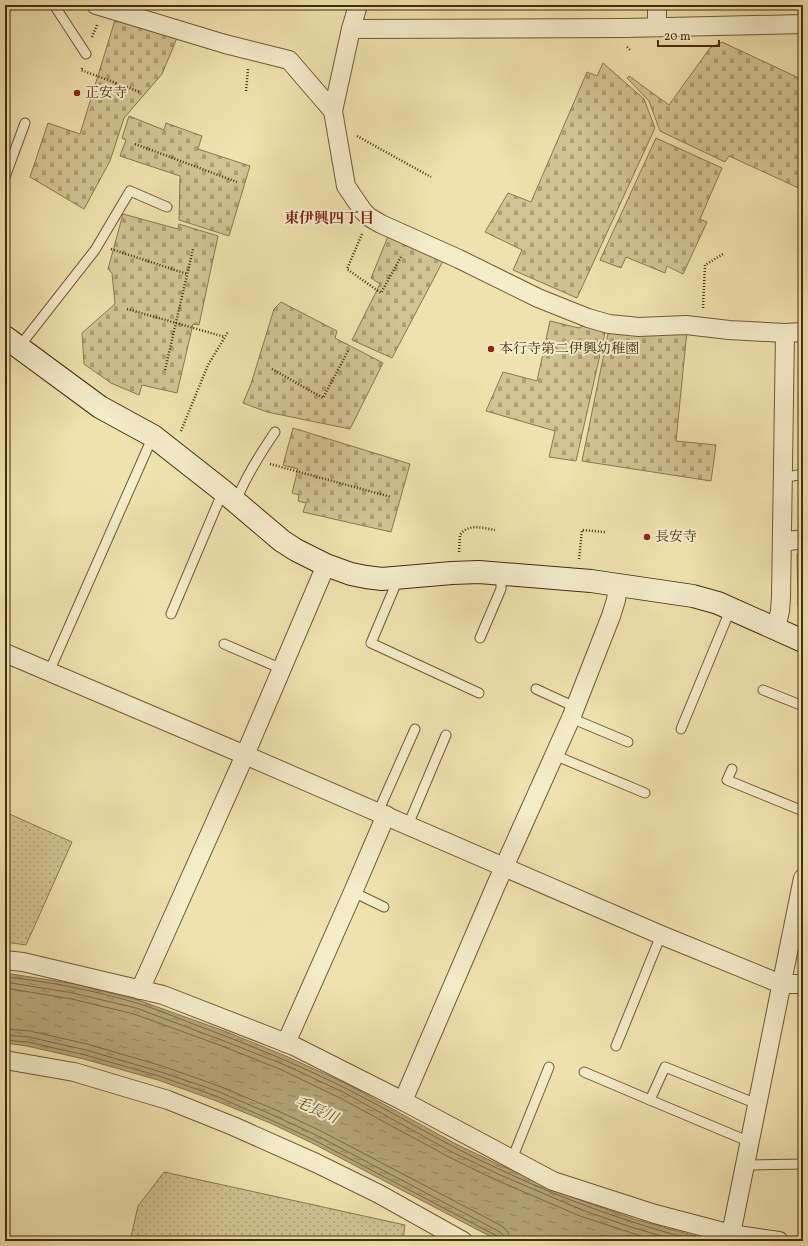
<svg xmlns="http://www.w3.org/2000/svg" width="808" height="1246" font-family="Vollkorn,'Noto Serif JP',serif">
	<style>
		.cemetery { fill: url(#cemetery-stones); stroke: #8b7850 }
		.park { fill: url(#park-dots); stroke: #8b7850 }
		.water { fill: url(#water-ripples); stroke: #87744d }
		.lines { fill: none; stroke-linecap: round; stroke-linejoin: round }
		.shore { stroke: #7c6842; stroke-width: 1 }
		.lane-casing { stroke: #6e5a35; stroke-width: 11 }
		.street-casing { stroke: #6e5a35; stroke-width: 20 }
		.secondary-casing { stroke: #432d0d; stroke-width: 24 }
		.path { stroke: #432d0d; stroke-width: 2.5; stroke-dasharray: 1 2; stroke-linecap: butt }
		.lane { stroke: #f5ecca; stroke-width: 9 }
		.street { stroke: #f5ecca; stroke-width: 18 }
		.secondary { stroke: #f5ecca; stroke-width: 22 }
		.poi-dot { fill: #8f2418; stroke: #f5ecca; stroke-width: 1.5 }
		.labels { text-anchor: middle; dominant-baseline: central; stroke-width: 4; stroke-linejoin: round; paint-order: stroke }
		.poi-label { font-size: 14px; fill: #432d0d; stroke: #f5ecca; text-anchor: start }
		.neighbourhood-label { font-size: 15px; font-weight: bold; fill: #7a1f14; stroke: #f5ecca }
		.water-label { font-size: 15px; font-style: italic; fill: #604b28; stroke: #f5ecca }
	</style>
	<defs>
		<pattern id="cemetery-stones" width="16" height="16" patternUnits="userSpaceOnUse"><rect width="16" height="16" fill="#d3c393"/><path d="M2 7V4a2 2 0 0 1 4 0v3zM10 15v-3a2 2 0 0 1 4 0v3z" fill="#ad9f76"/></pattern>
		<pattern id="park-dots" width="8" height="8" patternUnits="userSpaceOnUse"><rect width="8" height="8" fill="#d3c393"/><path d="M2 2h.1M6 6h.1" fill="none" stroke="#ad9f76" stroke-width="1.8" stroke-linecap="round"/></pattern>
		<pattern id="water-ripples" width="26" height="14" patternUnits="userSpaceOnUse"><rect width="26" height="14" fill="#b5a477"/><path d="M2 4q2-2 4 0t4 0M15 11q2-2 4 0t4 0" fill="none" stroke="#958660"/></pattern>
	</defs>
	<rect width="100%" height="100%" fill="#f0e2ae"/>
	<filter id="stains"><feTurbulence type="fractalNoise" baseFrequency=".005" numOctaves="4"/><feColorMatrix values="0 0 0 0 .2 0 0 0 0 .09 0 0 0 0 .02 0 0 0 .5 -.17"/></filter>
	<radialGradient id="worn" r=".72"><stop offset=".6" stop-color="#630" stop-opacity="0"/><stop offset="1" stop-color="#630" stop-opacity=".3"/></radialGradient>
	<g class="cemetery">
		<polygon points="115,20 177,38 162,74 124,118 110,161 84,209 30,177 48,123 80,134"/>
		<polygon points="722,42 803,80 803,190 729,156 725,162 660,131 649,101 627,78 629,76 669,105 710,48"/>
		<polygon points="603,63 644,99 655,128 577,298 513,270 522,250 485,232 508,193 531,202 587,72 597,76"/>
		<polygon points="129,116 164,130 166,123 202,136 198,149 250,166 229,236 179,220 180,176 120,156 126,140 122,138"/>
		<polygon points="656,138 722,168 700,219 707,222 683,274 667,266 665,273 626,257 621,268 600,260"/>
		<polygon points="123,214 178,229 179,224 218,236 199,325 193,324 177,393 142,385 139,395 111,383 84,364 82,333 115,304 112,273 108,269"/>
		<polygon points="389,234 443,261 392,358 352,340 380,284 371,278"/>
		<polygon points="281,302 337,331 335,338 383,363 350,429 267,412 243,403 251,384 274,309"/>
		<polygon points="550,321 579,328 588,323 606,328 576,461 549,457 555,431 486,411 503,372 537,381"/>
		<polygon points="609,329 687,331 676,441 716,445 711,481 582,461"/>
		<polygon points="293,428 410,464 391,532 303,512 306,503 298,501 299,495 292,493 298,469 283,465"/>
	</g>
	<g class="park">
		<polygon points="803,548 803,609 798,606 797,554"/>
		<polygon points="5,812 72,842 26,945 5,942"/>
		<polygon points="164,1172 405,1225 403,1241 130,1241 138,1206"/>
	</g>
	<polygon class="water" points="5,973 75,984 138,1000 227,1032 288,1057 347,1084 456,1144 502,1166 544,1185 586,1202 634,1219 713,1241 499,1241 312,1143 270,1123 214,1100 158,1080 84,1059 27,1046 5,1043"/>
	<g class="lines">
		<g class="shore">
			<path d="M5,977C48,981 95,991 137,1003C160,1010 182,1020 204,1028C252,1046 299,1065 345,1088C397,1114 447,1146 501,1170C564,1200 630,1223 697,1241"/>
			<polyline points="5,982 73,993 136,1008 224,1041 285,1065 343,1092 452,1152 498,1174 582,1210 631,1227 678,1241"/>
			<polyline points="5,988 72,999 134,1014 222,1046 282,1070 340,1098 449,1157 496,1180 580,1216 656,1241"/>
			<polyline points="5,1029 30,1031 87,1044 162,1066 219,1086 276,1110 319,1130 502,1226 508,1232 510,1241"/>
			<polyline points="5,1035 29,1037 86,1050 161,1072 217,1091 273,1115 316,1135 500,1232 504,1236 504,1241"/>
			<polyline points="5,1040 28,1042 85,1055 159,1076 216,1096 271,1120 314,1140 497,1236 499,1238 499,1241"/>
		</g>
		<defs>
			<g id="lane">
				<polyline points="54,5 86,54"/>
				<polyline points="5,177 25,123"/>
				<polyline points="19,347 95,250 130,191 167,207"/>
				<polyline points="782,478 803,474"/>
				<path d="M236,501C246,476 260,454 275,432"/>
				<polyline points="398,579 371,643 479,693"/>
				<polyline points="171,614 223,491"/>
				<polyline points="480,638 501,589 501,574"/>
				<polyline points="224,644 282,669"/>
				<polyline points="49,672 153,436"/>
				<polyline points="536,689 575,707"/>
				<polyline points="763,690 803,706"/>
				<polyline points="571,718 628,742"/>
				<polyline points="681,729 731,608"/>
				<polyline points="554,755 645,793"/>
				<polyline points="732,769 727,780 803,811"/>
				<polyline points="378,812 415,729"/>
				<polyline points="408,825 446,735"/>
				<polyline points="353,892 384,907"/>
				<polyline points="616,1046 661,935"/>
				<polyline points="584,1072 650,1100"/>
				<polyline points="750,1142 650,1100 665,1067 757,1104"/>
				<polyline points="512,1159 549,1067"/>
				<polyline points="746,1165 803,1164"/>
			</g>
			<g id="street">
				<polyline points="96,5 225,44 289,60 333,111"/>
				<polyline points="358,5 351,29 333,111 346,186 363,211 369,217 381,224 459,259 538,298 588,318 609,324 639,327 686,325 729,330 785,333"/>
				<polyline points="657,5 657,27"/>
				<polyline points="351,29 625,28 803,24"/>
				<polyline points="782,542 803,539"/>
				<polyline points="776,628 780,611 781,597 785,333 803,332"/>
				<polyline points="5,653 245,755 661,935 781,984 803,984"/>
				<polyline points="5,960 23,962 163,995 294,1046 403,1101 553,1181 655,1214 731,1234 779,1241"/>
				<polyline points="140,990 245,755 326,565"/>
				<polyline points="286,1043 353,892 386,815"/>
				<polyline points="5,1060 74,1072 168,1100 233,1126 316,1163 379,1194 463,1241"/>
				<polyline points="403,1101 496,885 571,718 611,616 616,600 618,585"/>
				<polyline points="731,1234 803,878"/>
			</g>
			<polyline id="secondary" points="5,337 100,407 153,436 223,491 282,541 296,550 326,565 351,574 366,577 382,579 452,573 479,572 591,581 693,596 718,603 803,641"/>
		</defs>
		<use href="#lane" class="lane-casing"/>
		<use href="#street" class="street-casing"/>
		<use href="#secondary" class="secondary-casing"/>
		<g class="path">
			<polyline points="92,37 97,25"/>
			<polyline points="627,47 631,51"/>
			<polyline points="82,68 81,70 140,92"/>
			<polyline points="246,91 248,69"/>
			<polyline points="357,136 431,177"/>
			<polyline points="135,144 237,182"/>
			<polyline points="362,234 347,269 381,293 402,255"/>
			<polyline points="111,249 187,274"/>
			<polyline points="703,308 705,265 723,254"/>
			<polyline points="127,309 225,337"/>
			<polyline points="272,369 323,398 348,351"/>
			<polyline points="165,370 193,249"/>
			<polyline points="181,431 208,365 228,332"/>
			<polyline points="270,464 391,497"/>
			<path d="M459,552L460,535C468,523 483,528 495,530"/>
			<polyline points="579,559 582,530 605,532"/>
		</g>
		<use href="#lane" class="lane"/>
		<use href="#street" class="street"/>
		<use href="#secondary" class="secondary"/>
	</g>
	<g class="poi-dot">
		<circle cx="77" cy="93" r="4"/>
		<circle cx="491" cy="349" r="4"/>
		<circle cx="647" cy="537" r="4"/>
	</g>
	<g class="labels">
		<g class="poi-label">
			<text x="85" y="93">正安寺</text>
			<text x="499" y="349">本行寺第二伊興幼稚園</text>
			<text x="655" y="537">長安寺</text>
		</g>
		<g class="neighbourhood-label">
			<text x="329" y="219">東伊興四丁目</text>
		</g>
		<g class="water-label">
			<text transform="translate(316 1111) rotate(24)">毛長川</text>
		</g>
	</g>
	<rect width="808" height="1246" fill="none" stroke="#f0e2ae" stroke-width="20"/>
	<rect x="6" y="6" width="796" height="1234" fill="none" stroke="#432d0d" stroke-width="2"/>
	<rect x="10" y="10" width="788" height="1226" fill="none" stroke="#432d0d"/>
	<path d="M658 40v6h61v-6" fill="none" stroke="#432d0d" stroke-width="2"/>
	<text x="664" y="40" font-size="12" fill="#432d0d" stroke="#f5ecca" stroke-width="3" paint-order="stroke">20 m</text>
	<rect width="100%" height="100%" filter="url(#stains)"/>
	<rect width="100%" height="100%" fill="url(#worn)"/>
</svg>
